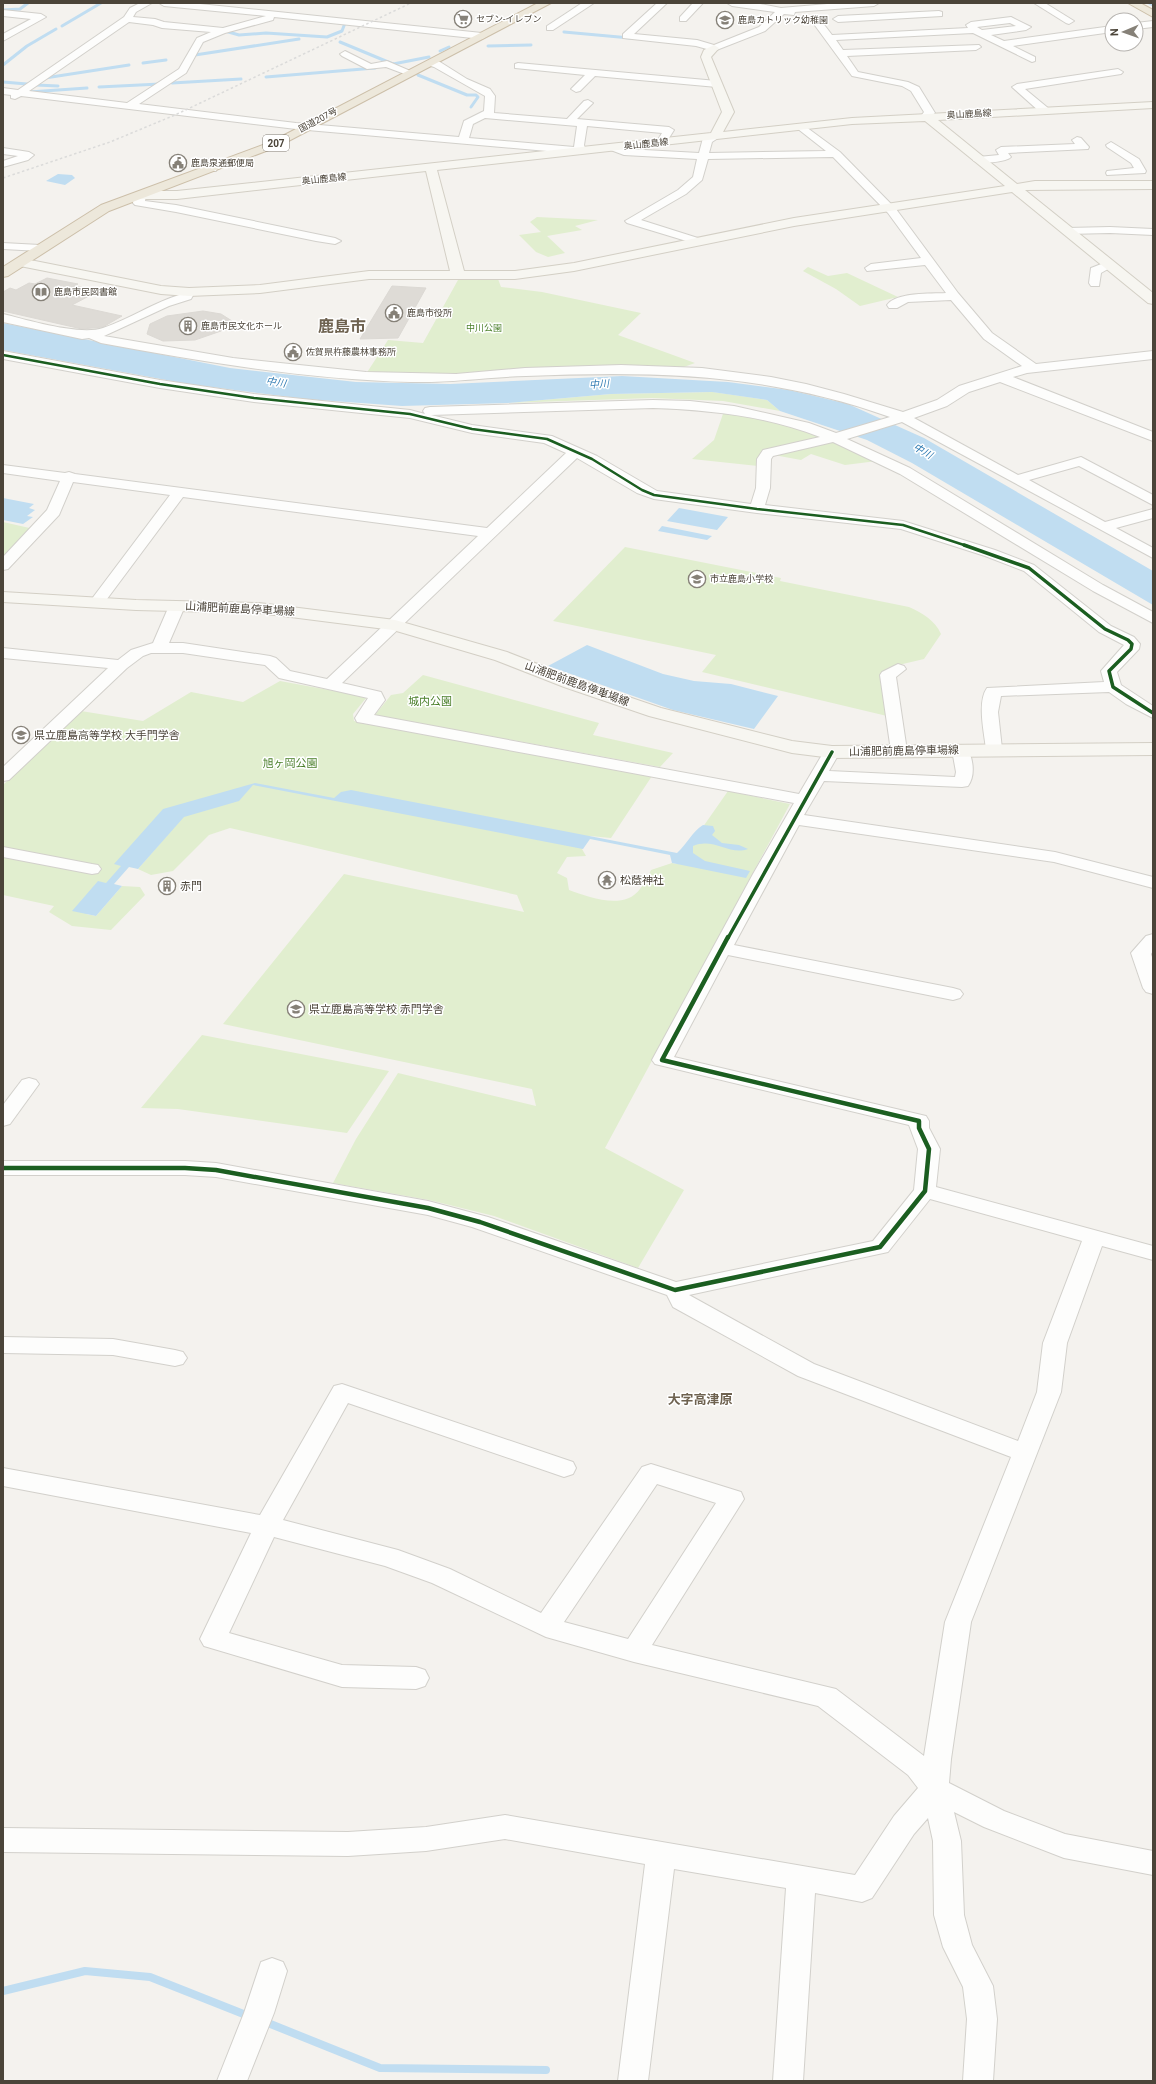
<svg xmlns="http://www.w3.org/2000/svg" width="1156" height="2084" font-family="Roboto,'Noto Sans JP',sans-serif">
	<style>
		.green { fill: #e1eecf }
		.water { fill: #c0ddf1 }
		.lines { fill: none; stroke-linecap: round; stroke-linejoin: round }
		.stream-far1 { stroke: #c0ddf1; stroke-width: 3 }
		.stream { stroke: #c0ddf1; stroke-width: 8 }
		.building { fill: #dedbd6; stroke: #dcd9d4 }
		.street-casing { stroke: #d2d0cb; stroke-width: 2 }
		.secondary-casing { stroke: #d3cfc5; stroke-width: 2 }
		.highway-casing { stroke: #ccbfa9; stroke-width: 2 }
		.street { fill: #fdfdfc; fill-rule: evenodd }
		.secondary { fill: #f7f6f1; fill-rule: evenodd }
		.highway { fill: #ede8db; fill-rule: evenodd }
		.rail { stroke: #dbdbda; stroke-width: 1.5; stroke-dasharray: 2.5 2.5; stroke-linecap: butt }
		.cycleway-far2-casing { stroke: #fff; stroke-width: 4 }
		.cycleway-far1-casing { stroke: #fff; stroke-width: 5.5 }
		.cycleway-casing { stroke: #fff; stroke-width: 7 }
		.cycleway-far2 { stroke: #1b5e20; stroke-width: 2.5 }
		.cycleway-far1 { stroke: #1b5e20; stroke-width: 3.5 }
		.cycleway { stroke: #1b5e20; stroke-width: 4.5 }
		.labels { text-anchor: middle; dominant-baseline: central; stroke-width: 3; stroke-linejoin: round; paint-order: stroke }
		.far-poi-label { font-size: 9px; fill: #4b4439; stroke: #fff; text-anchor: start }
		.far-street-label { font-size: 9px; fill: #4b4439; stroke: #fff }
		.far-park-label { font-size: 9px; fill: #4a7f2a; stroke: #fff }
		.shield { fill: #fff; stroke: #817c74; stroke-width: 1 }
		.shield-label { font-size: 10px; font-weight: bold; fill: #4b4439 }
		.far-water-label { font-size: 10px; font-style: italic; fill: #2e7ab2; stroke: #fff }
		.street-label { font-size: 11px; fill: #4b4439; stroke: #fff }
		.park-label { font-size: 11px; fill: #4a7f2a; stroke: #fff }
		.poi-label { font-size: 11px; fill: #4b4439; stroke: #fff; text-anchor: start }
		.quarter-label { font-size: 13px; font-weight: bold; fill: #6e6250; stroke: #fff }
		.far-town-label { font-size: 16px; font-weight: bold; fill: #6e6250; stroke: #fff }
	</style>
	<rect width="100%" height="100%" fill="#f4f2ee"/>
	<g class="green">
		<polygon points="537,217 598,220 575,226 582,230 547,236 565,253 548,257 536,252 519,235 541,232 530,222"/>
		<polygon points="808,267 828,276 847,273 898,297 860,306 836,289 803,271"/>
		<polygon points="498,279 501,287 542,292 641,313 618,335 695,363 681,368 458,376 366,374 388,340 423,343 458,280"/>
		<polygon points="713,392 767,400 780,411 723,401 652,398 508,403 611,394"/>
		<polygon points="724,411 799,427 877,461 845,465 811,454 801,460 763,453 758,466 692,459 714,440"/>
		<polygon points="3,522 34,529 3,559"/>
		<path d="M625,547L781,578L780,581L909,607C922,613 935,620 941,634L924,659L890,667L881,674L887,716L702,672L716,655L553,621Z"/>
		<polygon points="423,675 599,723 593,735 673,753 660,767 375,715 391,695 403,693"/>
		<path d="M280,681L367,697L353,714L354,721L652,776L611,838L590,836L582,849L586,856L567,857L557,873L567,878L569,890C589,897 624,911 640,889C645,883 648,876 651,870L672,863L677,864L728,791L790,804L605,1148L684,1190L638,1268L494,1216L429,1200L333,1183L356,1139L398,1073L536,1106L532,1089L223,1024L344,874L524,912L517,895L230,828L209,835L173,871L151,875L138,869L183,817L171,814L86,914L96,916L122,886L140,887L145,895L111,930L72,926L49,912L54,906L3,895V785L81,711L143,721L191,692L243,702Z"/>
		<polygon points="202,1035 389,1071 347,1133 178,1109 141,1108"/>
	</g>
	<g class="water">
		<polygon points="58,174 72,175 75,178 65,185 46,181"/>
		<polygon points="3,323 230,368 356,382 450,384 622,376 728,382 789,390 848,404 924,438 1153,571 1153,605 912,463 867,440 780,411 767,400 712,392 611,394 508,403 402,406 305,399 188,384 3,350"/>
		<polygon points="3,498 34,504 29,508 35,510 27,516 33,517 23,524 3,520"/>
		<polygon points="679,508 728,517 717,530 667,521"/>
		<polygon points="662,526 712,536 707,540 658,531"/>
		<polygon points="587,645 663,674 694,681 731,684 778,696 754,729 673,710 548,666"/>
		<path d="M255,783L334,798L341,792L351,790L677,853C687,844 692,832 703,825L713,826L715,831L712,835L722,843L739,845L748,849C729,856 714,837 693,846V853L705,861L750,871L746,878L672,863L670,855L590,839L583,849L253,785L239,801L184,817L138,869L129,867L114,884L122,886L96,916L72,911L98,881L106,883L121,866L114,864L163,809Z"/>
	</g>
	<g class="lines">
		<g class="stream-far1">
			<polyline points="1149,3 1153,5"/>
			<polyline points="3,10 20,9 28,3"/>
			<polyline points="62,26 101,3"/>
			<polyline points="225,31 239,35 266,33 327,37 342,31 345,23"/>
			<polyline points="564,32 630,38"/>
			<polyline points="340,42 393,64"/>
			<polyline points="488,46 531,45"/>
			<polyline points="440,51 449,47"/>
			<polyline points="195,55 299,39"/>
			<polyline points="143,63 166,60"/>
			<polyline points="3,65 27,46 56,29"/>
			<polyline points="388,65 429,57"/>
			<polyline points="418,75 467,95 476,95 478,97 471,107"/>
			<polyline points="266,77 375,68"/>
			<polyline points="45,78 129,65"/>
			<polyline points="3,82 27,84"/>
			<polyline points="172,83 241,79"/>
			<polyline points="36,85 58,86"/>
			<polyline points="99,87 160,84"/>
			<polyline points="29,92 87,88"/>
		</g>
		<g class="stream">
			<polyline points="3,1991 85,1971 150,1977 246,2015"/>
			<polyline points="268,2023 380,2068 546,2070"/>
		</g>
	</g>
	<g class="building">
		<polygon points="47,278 78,284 74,286 85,288 76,293 89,296 72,305 122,316 103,327 82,329 3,311 3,292 10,288 16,290 29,283 35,284"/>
		<polygon points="392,286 426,288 398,338 360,339"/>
		<polygon points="203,311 221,314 232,321 221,331 195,340 163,341 147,334 150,324 167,316"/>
	</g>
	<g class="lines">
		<defs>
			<g id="street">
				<path d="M140,3H152L136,12L133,17L155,19L164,22L223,28L266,16L164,6L159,3H190L482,33L487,36L482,39L274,17L273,20L225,33L203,42L186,73L139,104L296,123L459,137L464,121L484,111L485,96L434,67L427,65V61L440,62L467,79L490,89L495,96L494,113L567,119L584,101L588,100L593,103L577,119L669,127L674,130L669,138L670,142L665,145L661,144L659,138L662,133L587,126L584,145L586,151L581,154L296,129L21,96L15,99L11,98V95L3,94V88L18,90L124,17L130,8ZM129,22L153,25L162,28L211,32L197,38L179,69L127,103L29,91ZM485,118L577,126L574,147L469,138L473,124Z"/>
				<polygon points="582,3 594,3 553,30 547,30 547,26"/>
				<polygon points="657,3 667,3 634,34 697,40 714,45 759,27 775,12 732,6 727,3 755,3 781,8 839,3 879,3 874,6 795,12 794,15 784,14 765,31 714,51 696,46 623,38 623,34"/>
				<polygon points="693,3 703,3 686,21 680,21 680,17"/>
				<polygon points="1034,3 1045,3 1074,21 1069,24 1066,23"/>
				<polygon points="3,10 41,14 46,17 3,41 3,34 31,19 3,16"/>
				<polygon points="939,11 942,12 942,16 838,22 833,19 838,16"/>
				<path d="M816,17L819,18L832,35L968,28L966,25L971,22L1011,17L1031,27L1026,30L991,35L1004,41L1112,26V32L1013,46L1035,57V61L1032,62L973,33L836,40L843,50L979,45L981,47L976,50L847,56L858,72L908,82L919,87L935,113L926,119L921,116L924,112L911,91L902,86L852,76L811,20ZM1010,23L1016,26L982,30L977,27Z"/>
				<polygon points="1153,21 1153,27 1136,29 1136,23"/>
				<polygon points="345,51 371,64 387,61 415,73 410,76 386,67 367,69 342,56 340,54"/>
				<polygon points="518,63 717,81 722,84 717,87 595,76 580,91 576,92 571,89 585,75 515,68 515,64"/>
				<polygon points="1118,69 1123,72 1121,74 1025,89 1048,108 1049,110 1048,112 1040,112 1012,87 1017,84"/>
				<path d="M802,124L840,152L896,209L958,293L992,333L1036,364L1153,351V359L1027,373L1013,377L1153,432V441L1000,382L969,392L947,406L914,418L1018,475L1081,457L1153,495V505L1079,466L1029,480L1105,522L1153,509V518L1116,528L1153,548V558L902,422L847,439L910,468L1103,585L1153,612V623L1093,591L900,474L833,442L773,456L771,459L770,488L765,505L903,521L995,550L1034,565L1111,626L1134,637L1140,644L1139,649L1117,672L1121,685L1153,706V718L1126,704L1109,692L1001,696L998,712L1002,749L1000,753L994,754L988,753L986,749C984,732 977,702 987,688L1104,682L1101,671L1124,645L1099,632L1024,571L985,556L901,529L757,513L654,499L637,493L577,458L342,683L381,692L385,700L374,715L799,794L826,748L832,747L838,748L840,752L829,771L955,777L956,772L952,750L954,746L960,745L966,746C973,757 976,775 968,786L962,787L824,781L804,815L1055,852L1153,877V888L1054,862L799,825L734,945L953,988L960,990L963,994L960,998L953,1000L728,955L674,1057L926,1116L929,1121V1128L940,1149L936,1187L1153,1246V1260L1102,1246L1067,1343L1061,1392L971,1622L951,1759L949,1783L1004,1811L1065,1834L1153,1851V1875L1064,1858L984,1827L954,1812L961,1841L964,1915L972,1945L993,1986L997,2019L993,2081H963L967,2019L963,1987L943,1947L934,1915L933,1841L928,1818L914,1834L872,1898L862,1902L815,1893L803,2081H773L786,1888L674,1869L648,2081H618L645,1864L505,1839L426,1851L348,1856L3,1852V1828L348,1832L426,1827L505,1815L855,1875L894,1816L918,1788L908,1775L818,1706L634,1662L546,1637L432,1583L385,1566L274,1537L229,1633L342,1665L416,1667L425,1670L429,1678L425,1686L416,1689L342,1687L204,1646L200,1639L251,1533L3,1486V1468L260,1515L334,1386L342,1384L573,1462L576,1468L573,1474L564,1477L348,1403L283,1520L398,1550L450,1569L541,1613L642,1467L651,1464L741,1492L744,1499L652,1645L836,1689L924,1756L945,1622L1011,1457L798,1376L673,1307L667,1295L472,1227L428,1215L216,1177L185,1175H3V1161H185L216,1163L428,1201L488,1217L676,1282L873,1241L914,1190L918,1149L909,1125L655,1064L652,1060L753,874L794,803L363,723L357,722L355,718L368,698L279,678L265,665L183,653H151L143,656L127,668L9,780L3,781V767L108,668L3,658V648L118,660L131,650L153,643L169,606L172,603H182L185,606L169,643H183L270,656L276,658L290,671L327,679L478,536L183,497L101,607H91L88,604L170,495L73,482L59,515L8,569L3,570V557L47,510L60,481L3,473V465L65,473L69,472L75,474L487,528L566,453L544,443L472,433L410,418L254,402L160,388L3,359V351L160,380L254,394L410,410L425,414L423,411L425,408L430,407L653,400L690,401L734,406L809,423L836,433L890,417C767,373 655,371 526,376C488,377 450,383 411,382C306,379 203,362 101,343L89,338L82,339L3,322V314C28,320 80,336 103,328C130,319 154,302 182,294L185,289L189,288L195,292L191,299L169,306L104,336L233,358L366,372L456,374L525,368L621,365L702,368L771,377L806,384L844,394L903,412L937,400L959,386L1022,366L984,339L951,300L908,302L897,308H889L887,305C896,292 931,294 946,293L925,265L867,271L865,268L871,264L921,258L888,213L833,157L708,159L702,180L686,194L641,220L701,239L703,241L701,243H693L627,223L625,221L678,190L693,177L697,159L624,155L608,149L607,147L608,145L612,144L626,149L699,153L703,138L716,133L721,136L712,142L709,153L826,151L798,129L797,127L798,125ZM653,408C710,410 767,416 820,437L763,450L757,459L756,488L751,504L657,491L597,456L552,436L472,425L431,415ZM930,1199L1082,1241L1043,1343L1037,1392L1018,1441L814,1364L689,1295L888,1252ZM657,1484L716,1503L628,1639L564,1622Z"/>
				<path d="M1077,137L1081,138L1089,147L1088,149L1008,153L1011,157C1007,162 977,165 973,160L978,157L999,155L996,150L1001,147L1075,144L1072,140Z"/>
				<polygon points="1111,142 1139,159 1146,171 1145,173 1107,175 1106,173 1107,171 1134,168 1131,163 1107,147 1106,145"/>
				<polygon points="3,148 29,152 34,155 28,160 3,167 3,161 18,156 3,154"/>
				<polygon points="208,159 213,162 211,165 217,169 216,171 208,171 199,166 204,160"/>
				<polygon points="140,192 146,195 145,201 176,205 335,238 341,241 335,244 316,241 176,212 135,205 133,203 134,195"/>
				<polygon points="1110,227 1153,229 1153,235 1110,233 1067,234 1061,231 1067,228"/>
				<polygon points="3,243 40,245 46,248 40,251 3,249"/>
				<polygon points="1109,261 1115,265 1101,273 1099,286 1091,286 1089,283 1091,268"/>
				<polygon points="898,664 904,666 906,669 896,677 907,751 905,755 899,756 893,755 891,751 880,675 882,672"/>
				<polygon points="3,847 92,864 98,865 101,869 98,873 92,874 3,857"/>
				<polygon points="1153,934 1153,951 1151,954 1153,960 1153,994 1146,992 1143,988 1131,953 1146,936"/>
				<polygon points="29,1078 36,1080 39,1084 10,1124 3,1126 3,1105 22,1080"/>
				<polygon points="3,1337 113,1339 175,1350 183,1352 187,1358 183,1364 175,1366 113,1355 3,1353"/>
				<polygon points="272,1958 283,1962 287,1971 274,2013 247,2081 217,2081 244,2013 261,1962"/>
			</g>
			<g id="secondary">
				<path d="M714,45L719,48L711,57L734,112L723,132L852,118L1153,102V108L938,120L1017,184L1035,181H1153V189L1025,190L1153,293V304L1148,303L1012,192L794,226L574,271L515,279H369L260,293L189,296L161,294L20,266L14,262L20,258L161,286L189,288L260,285L369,271H450L426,171L177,199H140L134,195L140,191H177L711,133L722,112L701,57L704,50ZM925,121L1005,186L794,218L574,263L515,271H464L437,170L852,124Z"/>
				<polygon points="3,592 136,600 259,603 395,620 507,652 576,679 661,708 792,741 832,746 1153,743 1153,755 832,758 792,753 649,716 564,687 495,660 393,630 259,613 136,610 3,602"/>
			</g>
			<g id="highway">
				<polygon points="538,3 551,3 279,146 109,211 8,276 3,277 3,267 101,205 271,142"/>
				<polygon points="1128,3 1140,3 1153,10 1153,17"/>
			</g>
		</defs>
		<use href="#street" class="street-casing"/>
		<use href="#secondary" class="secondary-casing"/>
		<use href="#highway" class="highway-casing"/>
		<use href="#street" class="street"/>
		<use href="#secondary" class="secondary"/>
		<use href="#highway" class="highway"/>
		<polyline class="rail" points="3,178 110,142 175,115 411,3"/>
		<defs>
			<polyline id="cycleway-far2" points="3,355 160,384 254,398 410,414 472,429 547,439 592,459 642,490 654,495 757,509 903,525 967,546"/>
			<g id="cycleway-far1">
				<polyline points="964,545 1029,568 1105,629 1128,640 1132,644 1131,649 1109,671 1113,687 1153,713"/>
				<polyline points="728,938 832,752"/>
			</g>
			<polyline id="cycleway" points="3,1168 185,1168 216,1170 428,1208 480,1222 675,1290 880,1247 925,1191 929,1149 919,1128 919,1121 662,1060 728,937"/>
		</defs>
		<use href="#cycleway-far2" class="cycleway-far2-casing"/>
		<use href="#cycleway-far1" class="cycleway-far1-casing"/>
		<use href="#cycleway" class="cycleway-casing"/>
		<use href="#cycleway-far2" class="cycleway-far2"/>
		<use href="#cycleway-far1" class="cycleway-far1"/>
		<use href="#cycleway" class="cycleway"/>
	</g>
	<defs>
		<symbol id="supermarket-ring" viewBox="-11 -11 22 22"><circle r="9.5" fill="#fff" stroke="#868178" stroke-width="1.5"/><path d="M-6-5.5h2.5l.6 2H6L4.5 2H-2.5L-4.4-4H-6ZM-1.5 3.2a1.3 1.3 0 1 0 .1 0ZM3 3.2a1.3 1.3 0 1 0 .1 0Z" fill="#868178"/></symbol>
		<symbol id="school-ring" viewBox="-11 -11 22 22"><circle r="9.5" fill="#fff" stroke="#868178" stroke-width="1.5"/><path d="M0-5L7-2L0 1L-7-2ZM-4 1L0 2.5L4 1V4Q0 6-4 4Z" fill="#868178"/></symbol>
		<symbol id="civic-ring" viewBox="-11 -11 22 22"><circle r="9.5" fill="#fff" stroke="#868178" stroke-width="1.5"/><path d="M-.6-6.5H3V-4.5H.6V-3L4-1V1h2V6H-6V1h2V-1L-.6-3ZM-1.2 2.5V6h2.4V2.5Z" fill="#868178"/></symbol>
		<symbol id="library-ring" viewBox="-11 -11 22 22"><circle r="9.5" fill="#fff" stroke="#868178" stroke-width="1.5"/><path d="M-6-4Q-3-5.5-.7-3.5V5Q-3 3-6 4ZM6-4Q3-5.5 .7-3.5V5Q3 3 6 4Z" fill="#868178"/></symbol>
		<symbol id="building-ring" viewBox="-11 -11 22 22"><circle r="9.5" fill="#fff" stroke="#868178" stroke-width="1.5"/><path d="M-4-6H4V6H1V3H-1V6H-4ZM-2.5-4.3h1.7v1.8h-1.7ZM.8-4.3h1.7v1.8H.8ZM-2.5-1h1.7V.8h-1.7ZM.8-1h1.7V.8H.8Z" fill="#868178"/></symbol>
		<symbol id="temple-ring" viewBox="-11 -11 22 22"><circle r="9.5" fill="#fff" stroke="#868178" stroke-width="1.5"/><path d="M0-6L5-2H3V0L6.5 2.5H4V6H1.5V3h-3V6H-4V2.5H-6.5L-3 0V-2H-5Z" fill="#868178"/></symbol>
	</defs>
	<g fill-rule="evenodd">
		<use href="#supermarket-ring" x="453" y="9" width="20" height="20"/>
		<use href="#school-ring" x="715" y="10" width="20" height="20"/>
		<use href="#civic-ring" x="168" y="153" width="20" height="20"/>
		<use href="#library-ring" x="31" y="282" width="20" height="20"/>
		<use href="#civic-ring" x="384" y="303" width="20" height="20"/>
		<use href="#building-ring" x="178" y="316" width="20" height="20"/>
		<use href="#civic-ring" x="283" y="342" width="20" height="20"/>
		<use href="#school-ring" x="687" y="569" width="20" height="20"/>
		<use href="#school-ring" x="11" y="725" width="20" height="20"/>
		<use href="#temple-ring" x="597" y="870" width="20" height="20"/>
		<use href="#building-ring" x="157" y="876" width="20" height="20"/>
		<use href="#school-ring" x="286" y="999" width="20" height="20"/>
	</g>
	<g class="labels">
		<g class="far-poi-label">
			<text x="476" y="19">セブン-イレブン</text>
			<text x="738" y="20">鹿島カトリック幼稚園</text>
			<text x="191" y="163">鹿島泉通郵便局</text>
			<text x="54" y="292">鹿島市民図書館</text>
			<text x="407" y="313">鹿島市役所</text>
			<text x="201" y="326">鹿島市民文化ホール</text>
			<text x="306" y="352">佐賀県杵藤農林事務所</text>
			<text x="710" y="579">市立鹿島小学校</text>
		</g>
		<g class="far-street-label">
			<text transform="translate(969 114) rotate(-3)">奥山鹿島線</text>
			<text transform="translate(318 120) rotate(-28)">国道207号</text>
			<text transform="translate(646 144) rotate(-6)">奥山鹿島線</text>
			<text transform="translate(324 179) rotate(-6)">奥山鹿島線</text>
		</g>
		<g class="far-park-label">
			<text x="484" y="328">中川公園</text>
		</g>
		<rect class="shield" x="263" y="135" width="26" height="16" rx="3"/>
		<g class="shield-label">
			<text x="276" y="143">207</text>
		</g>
		<g class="far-water-label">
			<text transform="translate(276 382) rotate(9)">中川</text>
			<text transform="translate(599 384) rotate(-4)">中川</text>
			<text transform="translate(923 451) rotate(30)">中川</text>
		</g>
		<g class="street-label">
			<text transform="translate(240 609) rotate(3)">山浦肥前鹿島停車場線</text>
			<text transform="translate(577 684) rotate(20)">山浦肥前鹿島停車場線</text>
			<text transform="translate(904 751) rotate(-1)">山浦肥前鹿島停車場線</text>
		</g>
		<g class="park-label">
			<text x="430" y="701">城内公園</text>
			<text x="290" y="763">旭ヶ岡公園</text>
		</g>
		<g class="poi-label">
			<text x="34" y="735">県立鹿島高等学校 大手門学舎</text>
			<text x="620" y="880">松蔭神社</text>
			<text x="180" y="886">赤門</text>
			<text x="309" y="1009">県立鹿島高等学校 赤門学舎</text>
		</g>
		<g class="quarter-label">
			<text x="700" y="1399">大字高津原</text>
		</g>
		<g class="far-town-label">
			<text x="342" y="326">鹿島市</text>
		</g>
	</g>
	<rect width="1156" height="2084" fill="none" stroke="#4b4439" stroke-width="8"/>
	<g transform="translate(1124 32) rotate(268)"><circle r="19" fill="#ffffff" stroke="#b7b4b0"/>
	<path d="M0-3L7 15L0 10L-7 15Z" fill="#868178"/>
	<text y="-6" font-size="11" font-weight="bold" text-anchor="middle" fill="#4b4439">N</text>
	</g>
</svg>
